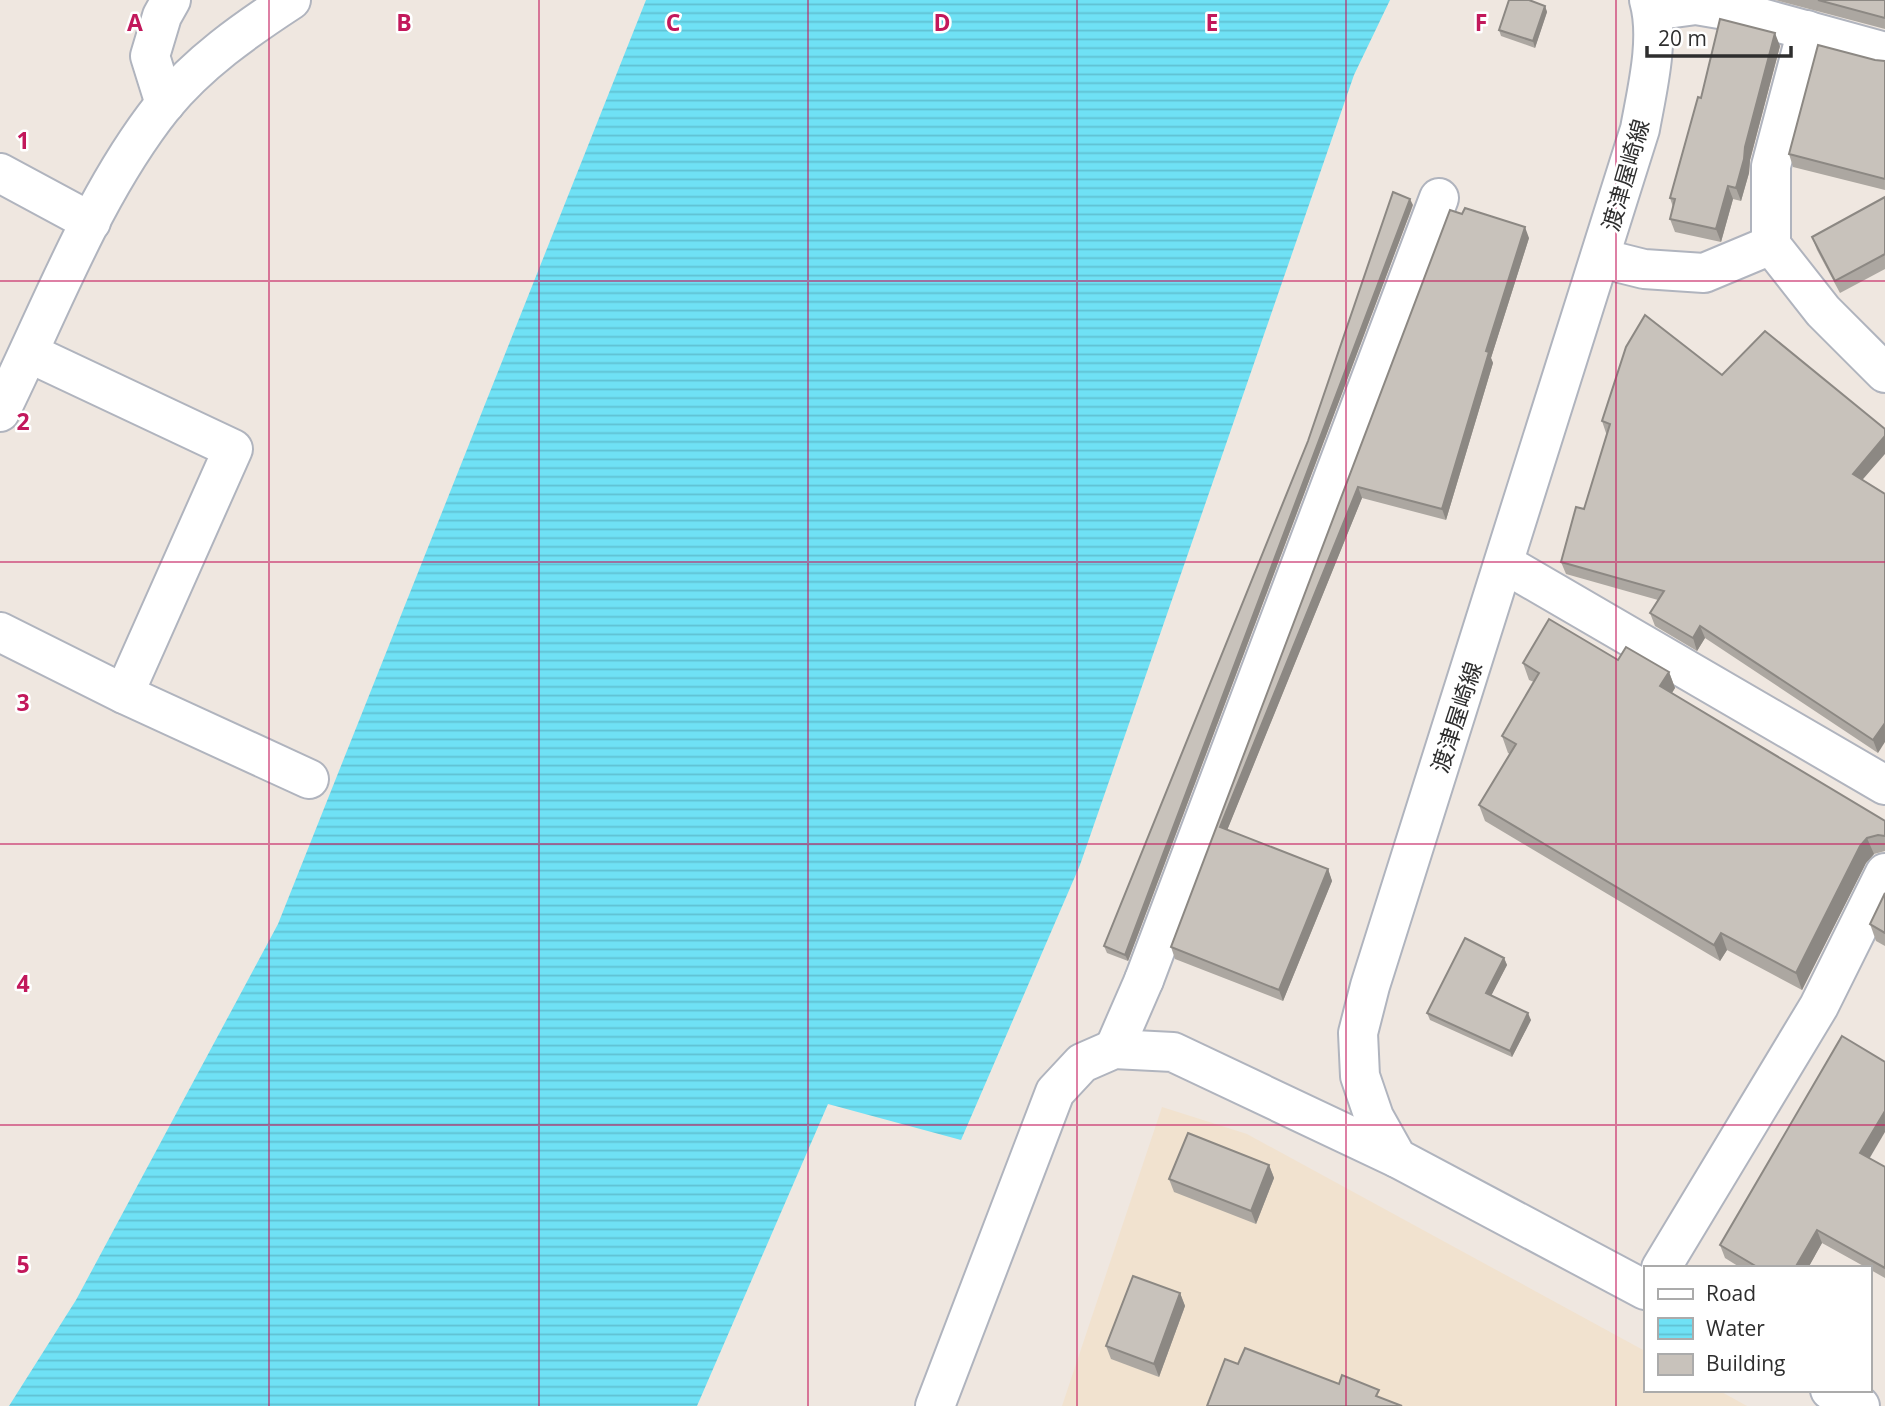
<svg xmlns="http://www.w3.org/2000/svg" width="1885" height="1406" font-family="'Open Sans','Noto Sans JP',sans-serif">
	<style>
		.education { fill: #f1e2cf }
		.water { fill: url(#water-rules) }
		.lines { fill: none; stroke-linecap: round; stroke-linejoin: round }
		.pedestrian-casing { stroke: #b0b4be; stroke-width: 42 }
		.minor-casing { stroke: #b0b4be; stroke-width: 42 }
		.tertiary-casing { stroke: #b0b4be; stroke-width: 42 }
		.secondary-casing { stroke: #b0b4be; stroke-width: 42 }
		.pedestrian { stroke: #fff; stroke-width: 38 }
		.minor { stroke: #fff; stroke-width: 38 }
		.tertiary { stroke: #fff; stroke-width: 38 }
		.secondary { stroke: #fff; stroke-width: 38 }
		.wall { fill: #aca7a1 }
		.shaded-wall { fill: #8c8883 }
		.building { fill: #c8c2bb; stroke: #8c8883; stroke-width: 2 }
		.grid { fill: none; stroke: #c2185b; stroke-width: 2; stroke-opacity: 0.55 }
		.labels { text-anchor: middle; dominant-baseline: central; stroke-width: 5; stroke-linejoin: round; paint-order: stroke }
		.street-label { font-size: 23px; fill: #2e2e2e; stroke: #fff }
		.grid-label { font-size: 23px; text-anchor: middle; font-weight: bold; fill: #c2185b; stroke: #fff; stroke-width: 5; stroke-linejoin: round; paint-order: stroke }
	</style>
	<defs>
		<pattern id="water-rules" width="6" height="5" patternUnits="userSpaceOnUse" patternTransform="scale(1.75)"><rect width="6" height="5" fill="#6fe1f5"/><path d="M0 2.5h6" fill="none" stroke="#60c1d2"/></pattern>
	</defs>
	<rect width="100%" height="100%" fill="#efe7e0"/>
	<polygon class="education" points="1162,1107 1247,1134 1645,1351 1645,1390 1718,1390 1747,1406 1062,1406"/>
	<polygon class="water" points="646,0 1390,0 1354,75 1080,865 961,1140 828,1104 697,1406 9,1406 76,1300 278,924"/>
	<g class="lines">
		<defs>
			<polyline id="pedestrian" points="1144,980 1439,198"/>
			<g id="minor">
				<polyline points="1652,11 1696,5 1743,13 1885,52"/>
				<polyline points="1807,30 1771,166 1771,245 1823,311 1885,373"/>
				<polyline points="165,104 150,56 162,16 171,0"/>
				<polyline points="0,173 91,222"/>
				<polyline points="1600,258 1644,269 1704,273 1771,245"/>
				<polyline points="29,353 233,449 124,694"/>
				<polyline points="1505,564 1885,785"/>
				<polyline points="0,632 124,694 309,779"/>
				<polyline points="1114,1049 1144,980"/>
				<polyline points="1661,1268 1819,1006 1885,873"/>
				<polyline points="935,1406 1055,1092 1082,1063 1114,1049 1173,1052 1397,1158"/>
			</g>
			<path id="tertiary" d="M0,412C50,311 93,194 163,106C198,63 245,30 291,0"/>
			<g id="secondary">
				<path d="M1645,1290L1397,1158L1374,1117L1360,1076L1358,1033L1370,986L1640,129C1647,90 1660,39 1649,0"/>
				<polyline points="1830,1390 1860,1406"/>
			</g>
		</defs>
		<use href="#pedestrian" class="pedestrian-casing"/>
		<use href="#minor" class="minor-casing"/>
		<use href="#tertiary" class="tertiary-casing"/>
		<use href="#secondary" class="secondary-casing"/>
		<use href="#pedestrian" class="pedestrian"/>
		<use href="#minor" class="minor"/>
		<use href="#tertiary" class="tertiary"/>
		<use href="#secondary" class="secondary"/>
	</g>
	<g class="wall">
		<polygon points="1775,0 1885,0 1885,29"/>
		<polygon points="1545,6 1547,12 1535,48 1501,36 1499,30"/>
		<polygon points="1780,46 1750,160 1749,173 1741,201 1733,199 1721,242 1675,232 1670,219 1673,207 1670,198 1701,98"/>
		<polygon points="1875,60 1885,61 1885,190 1793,167 1789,154"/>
		<polygon points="1885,197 1885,269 1840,293 1817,250 1812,237"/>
		<polygon points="1413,205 1128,961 1107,953 1104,946 1308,441"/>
		<polygon points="1462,214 1529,238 1491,358 1493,363 1446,520 1362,498 1227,830 1328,869 1332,881 1283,1001 1175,959 1171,947"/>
		<polygon points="1722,375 1862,480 1878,753 1705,638 1697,651 1655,626 1650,613 1658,600 1566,574 1561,562 1584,509 1607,434 1606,433 1602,421"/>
		<polygon points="1618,660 1669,672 1675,688 1672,693 1885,821 1885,851 1874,854 1866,863 1802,990 1727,950 1720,961 1485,821 1479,805 1510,754 1508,753 1502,736 1534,682 1529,680 1523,663"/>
		<polygon points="1885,893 1885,946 1876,941 1870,924"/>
		<polygon points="1504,958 1507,965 1491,995 1531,1020 1512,1057 1430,1020 1427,1013"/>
		<polygon points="1869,1158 1885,1167 1885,1278 1869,1269 1869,1268 1867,1268 1822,1243 1808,1268 1741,1268 1725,1258 1720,1245"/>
		<polygon points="1269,1165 1274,1178 1256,1224 1174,1192 1169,1179"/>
		<polygon points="1180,1293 1185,1306 1159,1377 1111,1359 1106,1346"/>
	</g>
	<g class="shaded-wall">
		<polygon points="1545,6 1547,12 1535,48 1533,41"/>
		<polygon points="1775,33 1780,46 1750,160 1749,173 1741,201 1736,188 1745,147"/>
		<polygon points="1728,186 1733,199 1721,242 1716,229"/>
		<polygon points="1410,199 1413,205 1128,961 1125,955"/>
		<polygon points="1525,227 1529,238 1491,358 1493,363 1446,520 1442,509 1486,351"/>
		<polygon points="1885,436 1885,454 1857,486 1853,474"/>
		<polygon points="1358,487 1362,498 1224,838 1220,827"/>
		<polygon points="1700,626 1705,638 1697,651 1693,638"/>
		<polygon points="1669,672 1675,688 1666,702 1660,686"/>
		<polygon points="1885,723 1885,742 1878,753 1873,740"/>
		<polygon points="1867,838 1874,854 1866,863 1802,990 1796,973 1860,846"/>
		<polygon points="1328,869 1332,881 1283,1001 1279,990"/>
		<polygon points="1721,933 1727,950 1720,961 1714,945"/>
		<polygon points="1504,958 1507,965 1489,1000 1486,993"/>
		<polygon points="1528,1013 1531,1020 1512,1057 1510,1051"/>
		<polygon points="1885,1111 1885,1132 1865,1166 1860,1153"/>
		<polygon points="1269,1165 1274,1178 1256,1224 1251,1211"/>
		<polygon points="1817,1230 1822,1243 1808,1268 1795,1268"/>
		<polygon points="1180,1293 1185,1306 1159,1377 1154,1364"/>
	</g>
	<g class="building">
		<polygon points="1509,0 1529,0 1545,6 1533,41 1499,30"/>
		<polygon points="1818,0 1885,0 1885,18"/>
		<polygon points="1720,19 1775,33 1745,147 1744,159 1736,188 1728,186 1716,229 1670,219 1675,199 1670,198 1698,97 1701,98"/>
		<polygon points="1818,45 1875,60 1885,61 1885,179 1789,154"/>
		<polygon points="1393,192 1410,199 1125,955 1104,946 1308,441"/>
		<polygon points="1885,197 1885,254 1835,281 1812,237"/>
		<polygon points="1465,208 1525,227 1486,351 1489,352 1442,509 1358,487 1220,827 1328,869 1279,990 1171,947 1450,210 1462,214"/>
		<polygon points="1645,315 1722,375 1765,331 1885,429 1885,436 1853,474 1885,494 1885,723 1873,740 1700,626 1693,638 1650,613 1664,591 1561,562 1576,507 1584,509 1610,424 1602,421 1626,347"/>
		<polygon points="1549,619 1618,660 1626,647 1669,672 1660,686 1885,821 1885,836 1878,835 1867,838 1860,846 1796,973 1721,933 1714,945 1479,805 1516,744 1502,736 1539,673 1523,663"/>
		<polygon points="1885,893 1885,933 1870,924"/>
		<polygon points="1465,938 1504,958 1486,993 1528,1013 1510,1051 1427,1013"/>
		<polygon points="1842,1036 1885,1062 1885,1111 1860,1153 1885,1167 1885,1268 1817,1230 1795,1268 1759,1268 1720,1245"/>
		<polygon points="1188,1133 1269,1165 1251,1211 1169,1179"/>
		<polygon points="1133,1276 1180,1293 1154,1364 1106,1346"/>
		<polygon points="1245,1348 1339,1384 1342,1375 1379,1390 1376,1396 1402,1406 1207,1406 1225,1359 1238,1364"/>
	</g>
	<path class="grid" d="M269,0V1406M539,0V1406M808,0V1406M1077,0V1406M1346,0V1406M1616,0V1406M0,281H1885M0,562H1885M0,844H1885M0,1125H1885"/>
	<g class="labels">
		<g class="street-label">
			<text transform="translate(1625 175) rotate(-74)">渡津屋崎線</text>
			<text transform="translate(1456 717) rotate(-72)">渡津屋崎線</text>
		</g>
	</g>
	<g class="grid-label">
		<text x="135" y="31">A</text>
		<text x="404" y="31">B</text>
		<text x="673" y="31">C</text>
		<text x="942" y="31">D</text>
		<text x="1212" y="31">E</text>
		<text x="1481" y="31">F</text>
		<text x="23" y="149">1</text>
		<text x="23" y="430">2</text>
		<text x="23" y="711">3</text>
		<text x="23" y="992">4</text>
		<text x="23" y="1273">5</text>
	</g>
	<rect x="1644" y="1266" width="228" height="126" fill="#ffffff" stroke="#ababab" stroke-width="2"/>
	<rect x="1658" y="1289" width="35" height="10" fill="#ffffff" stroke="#ababab" stroke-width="2"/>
	<text x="1706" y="1301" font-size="21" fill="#2e2e2e">Road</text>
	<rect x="1658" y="1318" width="35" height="21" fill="url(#water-rules)" stroke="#ababab" stroke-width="2"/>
	<text x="1706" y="1336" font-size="21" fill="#2e2e2e">Water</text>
	<rect x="1658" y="1354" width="35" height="21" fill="#c8c2bb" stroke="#ababab" stroke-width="2"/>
	<text x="1706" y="1371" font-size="21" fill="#2e2e2e">Building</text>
	<path d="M1647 46v10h144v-10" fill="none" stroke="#2e2e2e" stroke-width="3.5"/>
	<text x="1658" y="46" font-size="21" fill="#2e2e2e" stroke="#ffffff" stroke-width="5" paint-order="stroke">20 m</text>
</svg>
